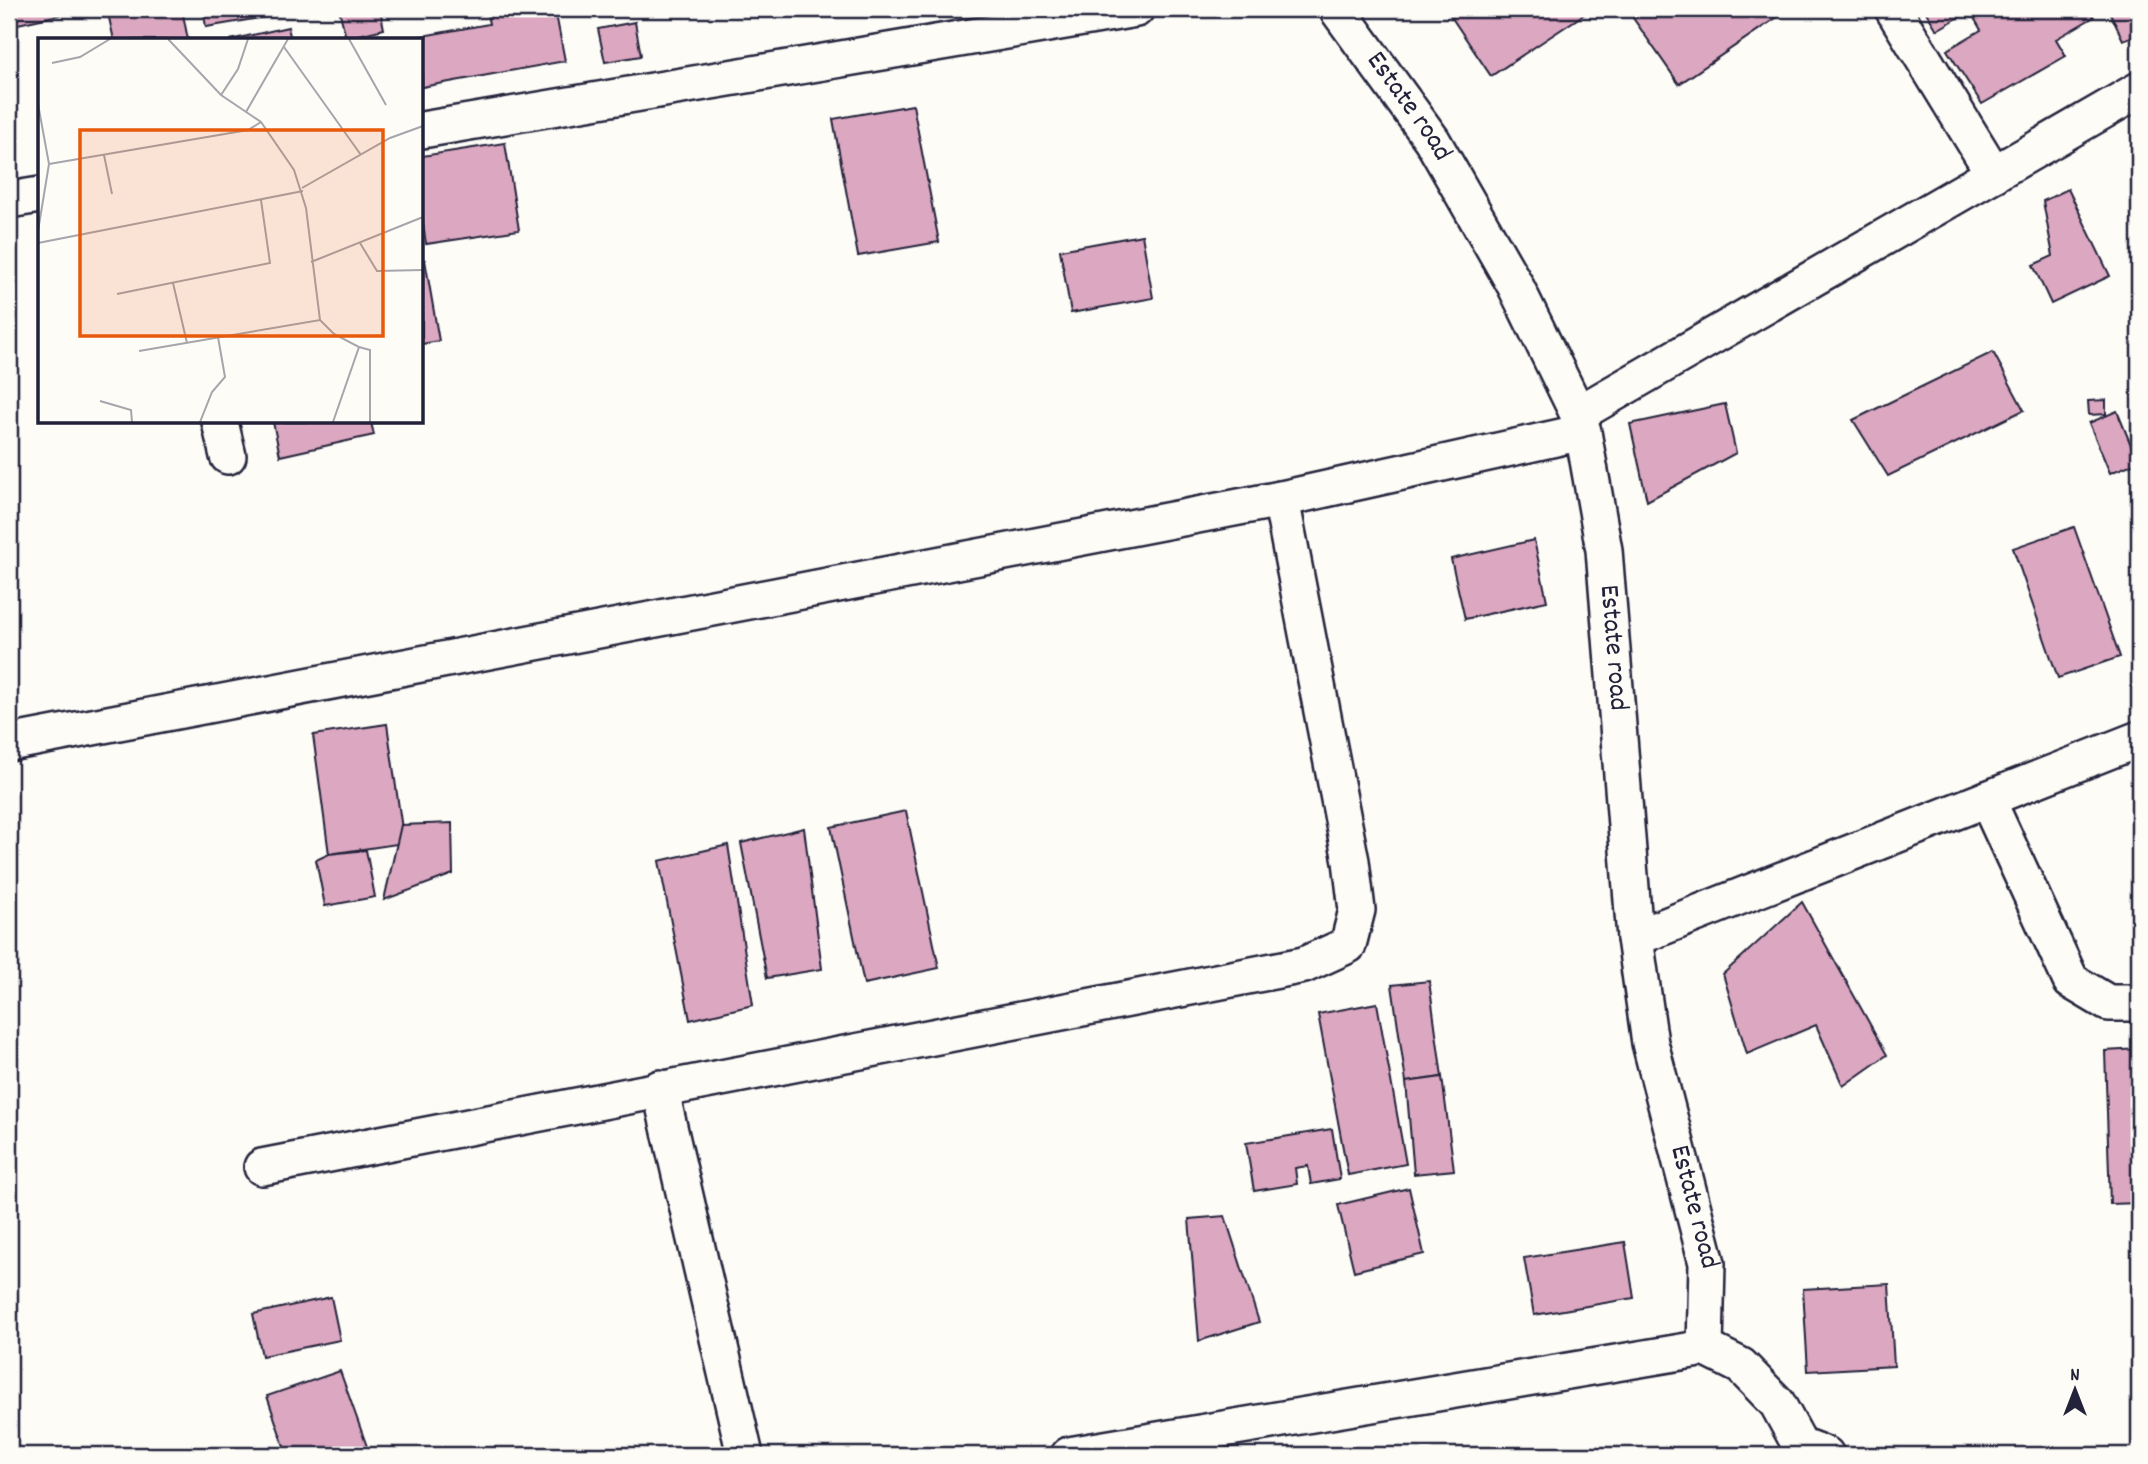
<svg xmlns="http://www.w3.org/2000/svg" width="2148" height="1464" font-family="Dekko,sans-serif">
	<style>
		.building { fill: #dca7c0; stroke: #22223b; stroke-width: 2 }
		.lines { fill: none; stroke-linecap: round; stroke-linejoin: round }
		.minor-casing { stroke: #22223b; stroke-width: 40 }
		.minor { stroke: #fdfcf7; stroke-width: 35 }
		.labels { text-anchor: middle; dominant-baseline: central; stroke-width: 6; stroke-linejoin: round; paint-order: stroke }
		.street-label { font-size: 28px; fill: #22223b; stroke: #fdfcf7 }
		.inset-road { fill: none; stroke: #a5a5ac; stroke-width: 2 }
		.view { fill: #e8590c; fill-opacity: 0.15; stroke: #e8590c; stroke-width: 3.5 }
		.inset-edge { fill: none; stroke: #22223b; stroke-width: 3.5 }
	</style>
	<rect width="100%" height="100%" fill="#fdfcf7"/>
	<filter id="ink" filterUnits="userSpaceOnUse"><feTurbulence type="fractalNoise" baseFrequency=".0143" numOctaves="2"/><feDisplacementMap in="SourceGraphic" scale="14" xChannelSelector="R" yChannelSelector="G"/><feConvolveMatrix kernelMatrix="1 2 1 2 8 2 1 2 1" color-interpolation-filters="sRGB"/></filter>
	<g filter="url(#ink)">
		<g class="building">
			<polygon points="9,9 67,9 68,13 9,26"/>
			<polygon points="107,9 182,9 188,40 114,40"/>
			<polygon points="203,9 289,9 290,13 206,27"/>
			<polygon points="339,9 380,9 384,29 346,38"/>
			<polygon points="486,9 555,9 565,61 422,87 422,40 400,40 489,24"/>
			<polygon points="1459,9 1592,9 1491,76 1450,15"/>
			<polygon points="1647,9 1789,9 1679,84 1633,18"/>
			<polygon points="1924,9 2088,9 2094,17 2056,39 2066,56 1982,104 1947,50 1981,30 1970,11 1937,30"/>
			<polygon points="2108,9 2139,9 2139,34 2123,40"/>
			<polygon points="635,22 641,56 605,62 598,29"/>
			<polygon points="288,27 291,40 230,40"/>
			<polygon points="913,105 939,242 858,256 833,119"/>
			<polygon points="505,143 519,230 426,244 422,217 422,156"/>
			<polygon points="2068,189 2110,276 2051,304 2033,265 2053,256 2043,201"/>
			<polygon points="1142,235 1153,298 1071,313 1060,250"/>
			<polygon points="425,260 439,341 422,344 422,261"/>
			<polygon points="1993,352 2024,410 1888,476 1853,420"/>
			<polygon points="2106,400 2106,414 2089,415 2088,401"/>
			<polygon points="1725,404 1736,453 1647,501 1630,424"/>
			<polygon points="2117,411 2138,462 2110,473 2089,423"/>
			<polygon points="273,422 371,422 374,435 280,456"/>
			<polygon points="2074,527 2120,657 2058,678 2013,548"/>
			<polygon points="1534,540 1547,601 1465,619 1451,559"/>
			<polygon points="387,724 404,843 329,854 313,735"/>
			<polygon points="906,811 939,968 864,984 831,827"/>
			<polygon points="452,823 453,874 384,900 401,825"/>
			<polygon points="804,828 822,969 767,978 741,843"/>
			<polygon points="728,845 753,1005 690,1020 659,861"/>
			<polygon points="366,850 375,897 325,906 316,860 329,854"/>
			<polygon points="1802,902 1887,1055 1843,1086 1816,1025 1747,1054 1723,974"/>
			<polygon points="1429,981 1442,1077 1406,1082 1392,985"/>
			<polygon points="1377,1003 1406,1164 1348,1175 1318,1014"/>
			<polygon points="2139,1049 2139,1203 2110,1204 2105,1051"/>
			<polygon points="1442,1077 1454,1170 1414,1174 1406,1082"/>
			<polygon points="1332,1129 1340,1179 1311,1184 1308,1166 1295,1168 1297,1184 1254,1191 1246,1143"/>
			<polygon points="1409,1188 1424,1254 1354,1271 1338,1205"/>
			<polygon points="1225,1216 1259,1322 1199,1341 1189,1219"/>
			<polygon points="1625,1242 1634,1298 1534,1315 1524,1258"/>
			<polygon points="1889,1284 1894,1366 1808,1371 1803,1289"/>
			<polygon points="331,1297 340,1340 262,1356 253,1314"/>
			<polygon points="340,1371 370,1455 287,1455 267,1396"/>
		</g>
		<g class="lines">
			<defs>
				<g id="minor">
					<path id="s1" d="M1337,9L1432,140L1515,285L1578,414L1583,432L1604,550L1635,938L1650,1043L1707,1263L1705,1348"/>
					<polyline points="1893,9 1994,174"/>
					<polyline points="422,130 1136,9"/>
					<polyline points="9,200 40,195"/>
					<polyline points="1578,414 2139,90"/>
					<polyline points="220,422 228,456"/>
					<polyline points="9,743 1281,499 1583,432"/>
					<polyline points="1987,799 2071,981 2108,1003 2139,1003"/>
					<polyline points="1635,938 2139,739"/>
					<polyline points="660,1088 745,1455"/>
					<polyline points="262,1167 1304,965 1348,945 1357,910 1351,861 1281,499"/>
					<polyline points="1069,1455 1705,1348 1741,1366 1777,1403 1800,1445 1826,1455"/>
				</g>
			</defs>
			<use href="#minor" class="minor-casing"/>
			<use href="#minor" class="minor"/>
		</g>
	</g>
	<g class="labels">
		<g class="street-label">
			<text stroke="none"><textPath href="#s1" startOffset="121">Estate road</textPath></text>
			<text stroke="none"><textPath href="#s1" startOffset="709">Estate road</textPath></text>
			<text stroke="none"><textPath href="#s1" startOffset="1276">Estate road</textPath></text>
		</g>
	</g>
	<g transform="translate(38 38)">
		<rect width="385" height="385" fill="#fdfcf7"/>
		<path class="inset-road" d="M130,1L183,57L223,84L256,132L268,170L282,282M311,1L348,67M246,9L323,117M14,25L42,19L72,1M183,57L200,31L210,1M0,66L11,126L0,193M208,74L250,1M66,117L74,156M11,126L210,92L223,84M264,150L352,100L385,88M0,205L265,153M322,205L339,233L385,232M273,224L385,179M135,245L149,305M79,256L232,225L223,162M321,309L332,312V384M101,313L282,282L296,296L321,309L295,384M62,363L93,372L94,384M162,384L174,354L187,339L180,299"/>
		<path class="view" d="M42,92H345V298H42Z"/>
		<rect width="385" height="385" class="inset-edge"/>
	</g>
	<rect width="2148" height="1464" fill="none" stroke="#fdfcf7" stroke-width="35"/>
	<rect x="18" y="18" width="2113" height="1429" fill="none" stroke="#22223b" stroke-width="2.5" filter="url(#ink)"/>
	<g transform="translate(2075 1390)" stroke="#fdfcf7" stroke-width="5" paint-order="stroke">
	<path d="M0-5L12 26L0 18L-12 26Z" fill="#22223b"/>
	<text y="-10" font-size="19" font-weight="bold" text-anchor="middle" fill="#22223b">N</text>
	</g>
</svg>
